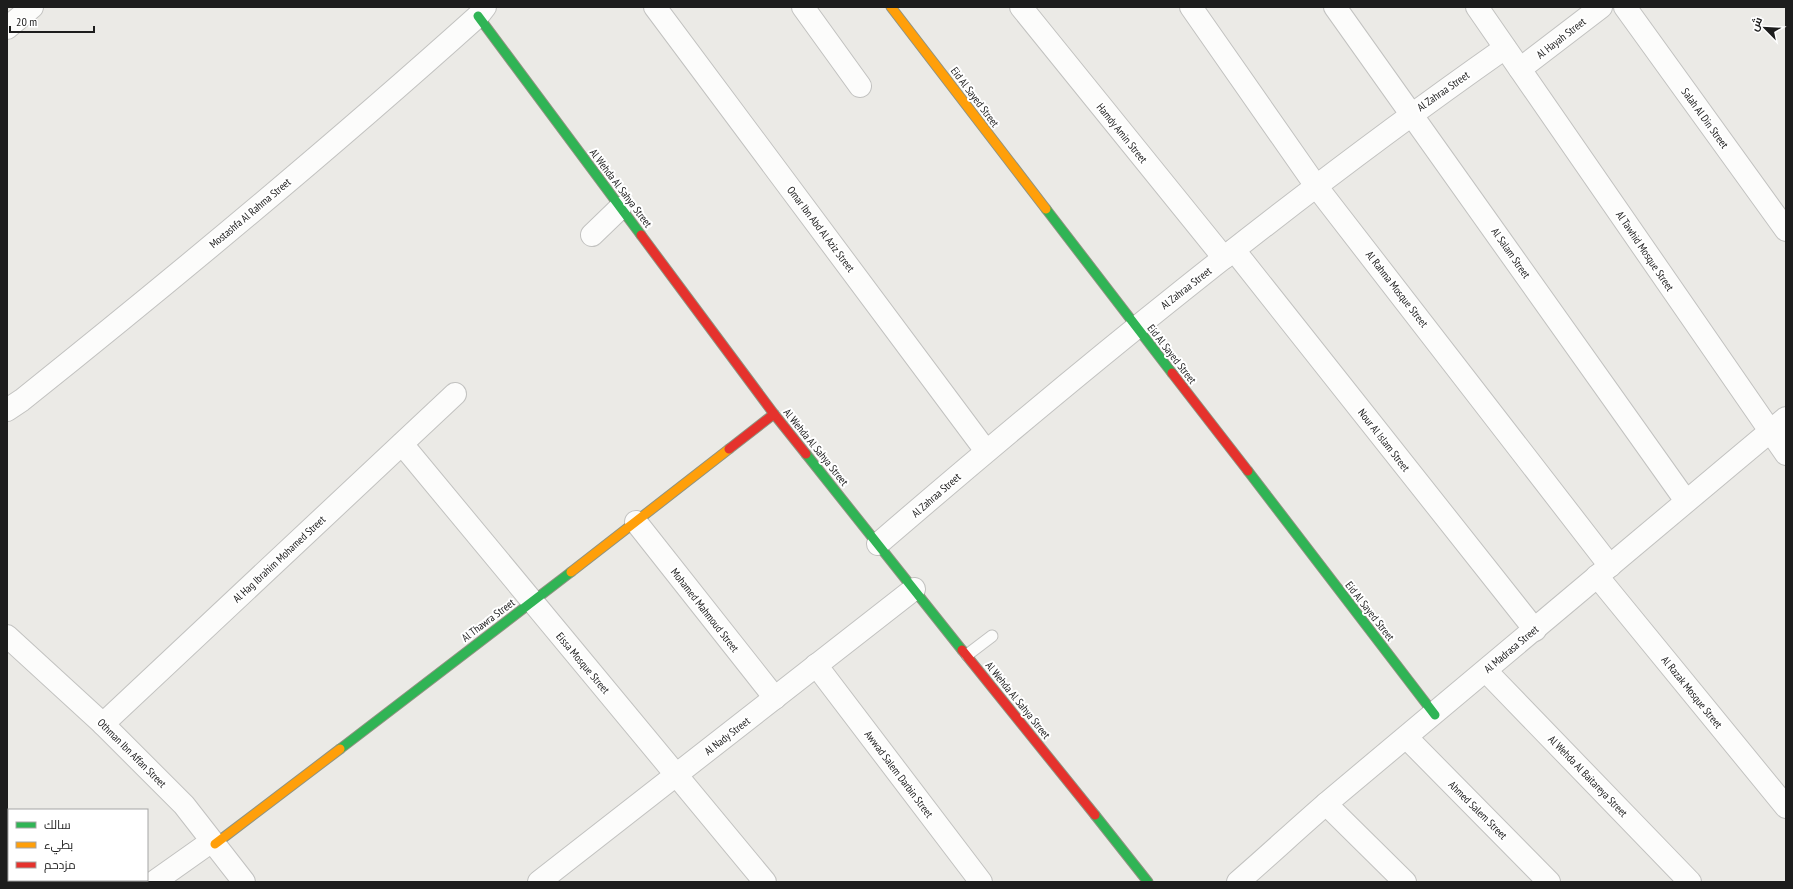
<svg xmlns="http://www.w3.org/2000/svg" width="1793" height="889" font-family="'PT Sans Narrow',Cairo,sans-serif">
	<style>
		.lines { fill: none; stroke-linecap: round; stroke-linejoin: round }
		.lane-casing { stroke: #c2c2c0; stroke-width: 13 }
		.street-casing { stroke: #c2c2c0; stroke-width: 24 }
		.fast-casing { stroke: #8f9381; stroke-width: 11 }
		.slow-casing { stroke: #8f9381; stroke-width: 11 }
		.jam-casing { stroke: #8f9381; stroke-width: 11 }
		.lane { stroke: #fcfcfb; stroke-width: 11 }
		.street { stroke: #fcfcfb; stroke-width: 22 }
		.fast { stroke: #30b455; stroke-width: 9 }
		.slow { stroke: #ff9f0a; stroke-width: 9 }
		.jam { stroke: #e5322d; stroke-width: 9 }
		.labels { text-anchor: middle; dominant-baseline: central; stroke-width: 4; stroke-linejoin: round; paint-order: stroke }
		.street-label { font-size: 11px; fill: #1d1d1d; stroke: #fff }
	</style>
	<rect width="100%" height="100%" fill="#ebeae6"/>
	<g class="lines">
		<defs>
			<polyline id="lane" points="967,655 992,636"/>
			<g id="street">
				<polyline points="655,7 986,451"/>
				<polyline points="803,7 860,86"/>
				<polyline points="1021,7 1224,258"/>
				<polyline points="1191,7 1316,186 1610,566"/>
				<polyline points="1335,7 1686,501"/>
				<polyline points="1477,7 1786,454"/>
				<polyline points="1625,7 1786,230"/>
				<polyline points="7,28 32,7"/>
				<polyline points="1520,69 1601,7"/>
				<polyline points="592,235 620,208"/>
				<polyline points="1234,250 1535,630"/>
				<path d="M7,410L22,400C177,276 330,149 478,16L485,7"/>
				<polyline points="402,444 765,882"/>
				<polyline points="636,522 775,698"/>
				<path d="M878,544C1080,370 1287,201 1505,48"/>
				<polyline points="1597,576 1786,807"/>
				<polyline points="7,636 103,724 184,805 244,882"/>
				<polyline points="816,665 981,882"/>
				<polyline points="1486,671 1690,882"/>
				<polyline points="103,724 455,394"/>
				<polyline points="1407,738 1549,882"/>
				<polyline points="1326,804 1405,882"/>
				<polyline points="7,826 9,828"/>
				<polyline points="60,880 62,882"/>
				<polyline points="154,882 212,841"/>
				<polyline points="539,882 914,589"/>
				<path d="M1238,882C1268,856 1297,829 1327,803C1481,675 1633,546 1786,418"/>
			</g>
			<g id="fast">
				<polyline points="478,16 641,235"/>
				<polyline points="1046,209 1172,373"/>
				<polyline points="806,454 962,650"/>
				<polyline points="1248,471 1435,715"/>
				<polyline points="340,749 571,572"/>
				<polyline points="1095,815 1148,882"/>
			</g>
			<g id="slow">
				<polyline points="891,7 1046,209"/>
				<polyline points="571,572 729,449"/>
				<polyline points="215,844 340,749"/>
			</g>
			<g id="jam">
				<polyline points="641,235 774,414 806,454"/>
				<polyline points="1172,373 1248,471"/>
				<polyline points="729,449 774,414"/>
				<polyline points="962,650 1095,815"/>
			</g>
		</defs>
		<use href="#lane" class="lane-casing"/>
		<use href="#street" class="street-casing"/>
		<use href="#fast" class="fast-casing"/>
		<use href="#slow" class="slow-casing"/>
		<use href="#jam" class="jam-casing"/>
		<use href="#lane" class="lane"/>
		<use href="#street" class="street"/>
		<use href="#fast" class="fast"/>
		<use href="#slow" class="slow"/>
		<use href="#jam" class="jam"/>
	</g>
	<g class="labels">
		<g class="street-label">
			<text transform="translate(1561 38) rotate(-38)">Al Hayah Street</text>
			<text transform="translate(1443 91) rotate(-35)">Al Zahraa Street</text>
			<text transform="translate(975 97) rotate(53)">Eid Al Sayed Street</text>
			<text transform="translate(1705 118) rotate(54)">Salah Al Din Street</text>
			<text transform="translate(1122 133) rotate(51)">Hamdy Amin Street</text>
			<text transform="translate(621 188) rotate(53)">Al Wehda Al Sahya Street</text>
			<text transform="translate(250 213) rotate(-40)">Mostashfa Al Rahma Street</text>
			<text transform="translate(821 229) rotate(53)">Omar Ibn Abd Al Aziz Street</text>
			<text transform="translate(1645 251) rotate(56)">Al Tawhid Mosque Street</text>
			<text transform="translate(1511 253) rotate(55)">Al Salam Street</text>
			<text transform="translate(1186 288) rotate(-38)">Al Zahraa Street</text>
			<text transform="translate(1397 289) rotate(52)">Al Rahma Mosque Street</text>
			<text transform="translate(1172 354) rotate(52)">Eid Al Sayed Street</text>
			<text transform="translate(1384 440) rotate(52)">Nour Al Islam Street</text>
			<text transform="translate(816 447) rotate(51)">Al Wehda Al Sahya Street</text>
			<text transform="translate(936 495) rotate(-41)">Al Zahraa Street</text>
			<text transform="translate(279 559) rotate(-43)">Al Hag Ibrahim Mohamed Street</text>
			<text transform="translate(705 610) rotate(52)">Mohamed Mahmoud Street</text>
			<text transform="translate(1370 611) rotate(52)">Eid Al Sayed Street</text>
			<text transform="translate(488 620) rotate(-37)">Al Thawra Street</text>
			<text transform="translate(1511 649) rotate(-40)">Al Madrasa Street</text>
			<text transform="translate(583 663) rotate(50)">Eissa Mosque Street</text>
			<text transform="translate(1692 692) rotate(51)">Al Razak Mosque Street</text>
			<text transform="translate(1018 700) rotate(51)">Al Wehda Al Sahya Street</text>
			<text transform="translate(727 736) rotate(-38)">Al Nady Street</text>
			<text transform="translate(132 753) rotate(45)">Othman Ibn Affan Street</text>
			<text transform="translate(899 774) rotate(53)">Awwad Salem Darbin Street</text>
			<text transform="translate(1588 776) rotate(46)">Al Wehda Al Baitareya Street</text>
			<text transform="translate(1478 810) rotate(45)">Ahmed Salem Street</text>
		</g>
	</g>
	<rect width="1793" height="889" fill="none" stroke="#1d1d1d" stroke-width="16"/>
	<rect x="8" y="809" width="140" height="72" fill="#ffffff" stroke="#a5a5a5"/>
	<rect x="16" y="822" width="20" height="6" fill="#30b455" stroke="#a5a5a5"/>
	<text x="44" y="829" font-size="12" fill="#1d1d1d">سالك</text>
	<rect x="16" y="842" width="20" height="6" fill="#ff9f0a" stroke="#a5a5a5"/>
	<text x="44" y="849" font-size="12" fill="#1d1d1d">بطيء</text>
	<rect x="16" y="862" width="20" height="6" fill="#e5322d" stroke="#a5a5a5"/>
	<text x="44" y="869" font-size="12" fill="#1d1d1d">مزدحم</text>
	<g transform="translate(1765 28) rotate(294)" stroke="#ffffff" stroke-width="3" paint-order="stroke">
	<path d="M0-3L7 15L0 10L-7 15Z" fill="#1d1d1d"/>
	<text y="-6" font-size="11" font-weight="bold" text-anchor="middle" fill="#1d1d1d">ش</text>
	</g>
	<path d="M10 26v6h84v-6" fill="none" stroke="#1d1d1d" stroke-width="2"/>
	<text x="16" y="26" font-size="12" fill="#1d1d1d" stroke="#ffffff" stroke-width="3" paint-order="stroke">20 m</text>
</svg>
